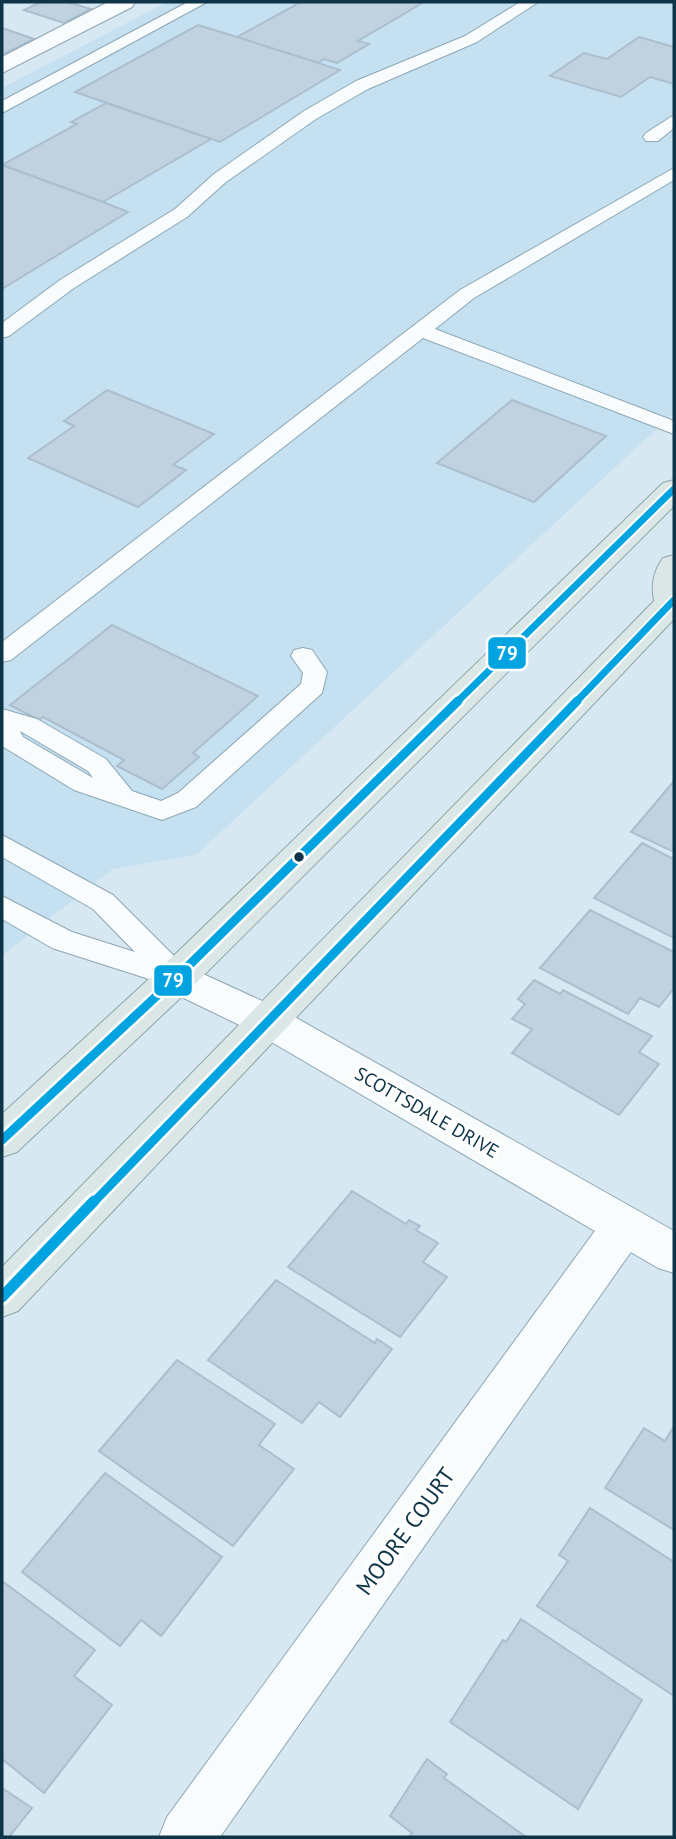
<svg xmlns="http://www.w3.org/2000/svg" width="676" height="1839" font-family="'PT Sans',sans-serif">
	<style>
		.built { fill: #c5e1f1 }
		.building { fill: #c0d1df; stroke: #acbece; stroke-width: 2 }
		.lines { fill: none; stroke-linecap: round; stroke-linejoin: round }
		.service-casing { stroke: #8ca6b3; stroke-width: 2 }
		.minor-casing { stroke: #8ca6b3; stroke-width: 2 }
		.tertiary-casing { stroke: #8ca6b3; stroke-width: 2 }
		.primary-casing { stroke: #8aa7a8; stroke-width: 2 }
		.service { fill: #f9fcfd; fill-rule: evenodd }
		.minor { fill: #f9fcfd; fill-rule: evenodd }
		.tertiary { fill: #f9fcfd; fill-rule: evenodd }
		.primary { fill: #dae7e6; fill-rule: evenodd }
		.bus-1-far2-casing { stroke: #fff; stroke-width: 11 }
		.bus-1-far1-casing { stroke: #fff; stroke-width: 14 }
		.bus-1-casing { stroke: #fff; stroke-width: 17 }
		.bus-1-far2 { stroke: #01a3e1; stroke-width: 7 }
		.bus-1-far1 { stroke: #01a3e1; stroke-width: 9 }
		.bus-1 { stroke: #01a3e1; stroke-width: 11 }
		.bus-dot { fill: #0e3547; stroke: #fff; stroke-width: 2.5 }
		.labels { text-anchor: middle; dominant-baseline: central; stroke-width: 7; stroke-linejoin: round; paint-order: stroke }
		.street-label { font-size: 19px; fill: #0e3547; stroke: #fff }
		.near-street-label { font-size: 23px; fill: #0e3547; stroke: #fff }
		.line-badge { stroke: #fff; stroke-width: 2.5 }
		.badge-label { font-size: 19px; text-anchor: middle; font-weight: bold; fill: #fff }
	</style>
	<rect width="100%" height="100%" fill="#d7e8f2"/>
	<polygon class="built" points="167,2 674,2 674,413 196,855 113,869 2,956 2,88"/>
	<g class="building">
		<polygon points="41,2 67,2 91,9 64,23 24,10"/>
		<polygon points="301,2 424,2 358,41 369,44 337,63 324,59 318,63 237,37"/>
		<polygon points="198,25 237,37 340,70 220,142 75,92"/>
		<polygon points="2,28 34,39 6,53 2,52"/>
		<polygon points="639,37 674,47 674,84 650,77 621,97 550,76 584,53 607,59"/>
		<polygon points="106,103 211,139 103,202 2,165 77,124 71,122"/>
		<polygon points="2,165 103,202 128,212 2,289"/>
		<polygon points="107,390 214,434 173,465 186,470 138,507 28,458 74,426 64,421"/>
		<polygon points="512,400 606,436 534,502 437,463"/>
		<polygon points="112,625 258,696 193,753 199,757 162,789 117,766 124,760 43,717 39,720 10,705"/>
		<polygon points="674,781 674,852 631,832"/>
		<polygon points="642,843 674,859 674,938 594,898"/>
		<polygon points="590,910 674,952 674,988 659,1007 640,998 628,1014 540,968"/>
		<polygon points="534,980 560,994 563,990 652,1036 639,1052 659,1064 619,1115 512,1053 532,1029 512,1019 525,1004 518,999"/>
		<polygon points="352,1191 406,1224 409,1220 420,1226 416,1230 438,1243 423,1262 447,1277 400,1337 288,1267"/>
		<polygon points="276,1280 375,1343 377,1339 392,1349 340,1417 319,1402 302,1423 208,1360"/>
		<polygon points="177,1360 275,1424 259,1445 294,1469 233,1546 99,1451"/>
		<polygon points="674,1426 674,1530 605,1488 644,1428 665,1441"/>
		<polygon points="105,1473 222,1557 161,1636 141,1620 120,1646 22,1572"/>
		<polygon points="590,1508 674,1562 674,1696 537,1606 568,1561 559,1555"/>
		<polygon points="2,1581 95,1650 74,1676 112,1705 44,1793 2,1759"/>
		<polygon points="521,1619 642,1700 578,1809 450,1722 503,1640 506,1642"/>
		<polygon points="427,1759 447,1774 444,1778 526,1837 409,1837 412,1833 390,1816"/>
		<polygon points="2,1788 32,1808 9,1837 2,1837"/>
	</g>
	<g class="lines">
		<defs>
			<g id="service">
				<polygon points="188,2 207,2 2,113 2,101"/>
				<polygon points="520,2 538,2 477,42 368,89 316,119 226,182 187,217 74,288 9,336 2,338 2,323 60,280 175,209 214,174 304,111 356,81 465,36"/>
				<polygon points="674,115 674,128 658,141 646,141 643,137 646,133"/>
				<polygon points="674,168 674,180 474,298 435,329 674,421 674,434 423,338 11,660 2,662 2,642 460,290"/>
				<path d="M303,648L312,650L327,672L322,693L196,807L162,820L74,790L2,746V709L37,719L106,759L132,791L161,801L178,793L301,684L303,673L291,656L294,650ZM20,731L88,771L93,778L23,737Z"/>
				<polygon points="2,835 113,895 187,969 191,977 187,985 177,988 52,948 2,919 2,896 72,932 135,952 93,909 2,857"/>
			</g>
			<g id="minor">
				<polygon points="108,2 135,2 132,7 2,73 2,57"/>
				<polygon points="624,1207 640,1213 646,1226 640,1239 220,1837 159,1837 167,1817 608,1213"/>
			</g>
			<polygon id="tertiary" points="177,962 284,1011 674,1231 674,1273 658,1268 256,1033 163,988 157,977 163,966"/>
			<g id="primary">
				<polygon points="674,480 674,506 191,988 17,1152 2,1157 2,1114 163,966 663,483"/>
				<path d="M674,555V619L18,1311L2,1317V1267L654,601C651,585 653,572 663,558Z"/>
			</g>
		</defs>
		<use href="#service" class="service-casing"/>
		<use href="#minor" class="minor-casing"/>
		<use href="#tertiary" class="tertiary-casing"/>
		<use href="#primary" class="primary-casing"/>
		<use href="#service" class="service"/>
		<use href="#minor" class="minor"/>
		<use href="#tertiary" class="tertiary"/>
		<use href="#primary" class="primary"/>
		<defs>
			<g id="bus-1-far2">
				<polyline points="456,703 674,489"/>
				<polyline points="575,703 674,600"/>
			</g>
			<g id="bus-1-far1">
				<polyline points="2,1140 177,977 458,701"/>
				<polyline points="93,1203 577,701"/>
			</g>
			<polyline id="bus-1" points="2,1297 94,1201"/>
		</defs>
		<use href="#bus-1-far2" class="bus-1-far2-casing"/>
		<use href="#bus-1-far1" class="bus-1-far1-casing"/>
		<use href="#bus-1" class="bus-1-casing"/>
		<use href="#bus-1-far2" class="bus-1-far2"/>
		<use href="#bus-1-far1" class="bus-1-far1"/>
		<use href="#bus-1" class="bus-1"/>
	</g>
	<circle class="bus-dot" cx="299" cy="857" r="6"/>
	<g class="labels">
		<g class="street-label">
			<text transform="translate(427 1112) rotate(30)">SCOTTSDALE DRIVE</text>
		</g>
		<g class="near-street-label">
			<text transform="translate(405 1531) rotate(-54)">MOORE COURT</text>
		</g>
	</g>
	<g class="line-badge">
		<rect x="487" y="636" width="40" height="34" rx="7" fill="#01a3e1"/>
		<rect x="153" y="964" width="40" height="33" rx="7" fill="#01a3e1"/>
	</g>
	<g class="badge-label">
		<text x="507" y="660">79</text>
		<text x="173" y="987">79</text>
	</g>
	<rect width="676" height="1839" fill="none" stroke="#0e3547" stroke-width="7"/>
</svg>
